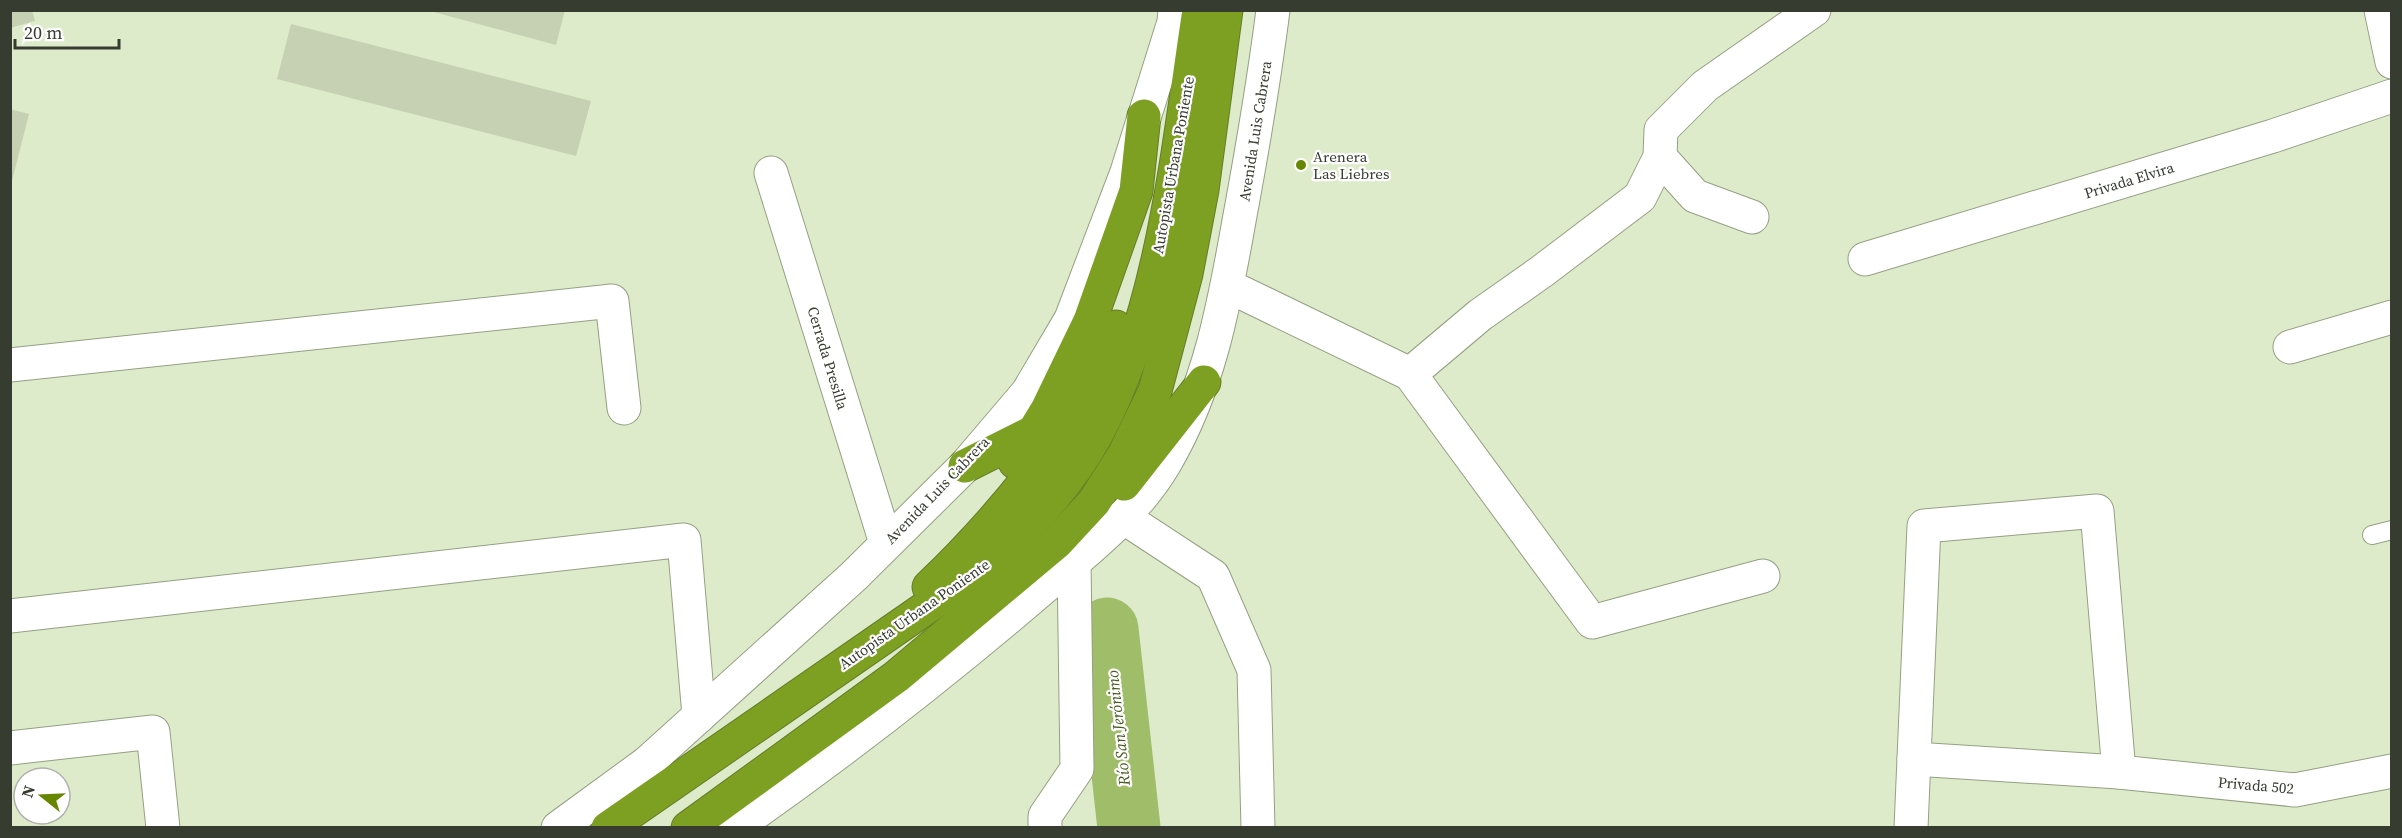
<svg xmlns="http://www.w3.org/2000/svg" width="2402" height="838" font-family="'Source Serif 4',serif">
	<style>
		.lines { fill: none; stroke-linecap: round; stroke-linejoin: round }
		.river { stroke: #a0bd69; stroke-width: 63 }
		.building { fill: #c5d1b2 }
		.lane-casing { stroke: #95a083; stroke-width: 20 }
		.street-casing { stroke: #95a083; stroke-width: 35 }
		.secondary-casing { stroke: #95a083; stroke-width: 35 }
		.highway-casing { stroke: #647d27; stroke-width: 35 }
		.lane { stroke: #fff; stroke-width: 18 }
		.street { stroke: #fff; stroke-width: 33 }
		.secondary { stroke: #fff; stroke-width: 33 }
		.highway { stroke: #7da022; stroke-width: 33 }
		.poi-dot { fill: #668600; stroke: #fff; stroke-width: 2 }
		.labels { text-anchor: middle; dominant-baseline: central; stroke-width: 4.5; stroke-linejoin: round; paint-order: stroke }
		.street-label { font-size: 15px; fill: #373c30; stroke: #fff }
		.poi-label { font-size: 15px; fill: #373c30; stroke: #fff; text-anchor: start }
		.water-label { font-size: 16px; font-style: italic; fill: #495c21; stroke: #fff }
	</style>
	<rect width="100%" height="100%" fill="#deebcb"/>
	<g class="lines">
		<polyline class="river" points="1107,629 1129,828"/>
	</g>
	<g class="building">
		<polygon points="10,10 32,10 35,21 10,28"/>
		<polygon points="426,10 565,10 556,45"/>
		<polygon points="291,24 591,101 576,156 277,79"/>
		<polygon points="10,109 29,114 11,185 10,185"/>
	</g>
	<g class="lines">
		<defs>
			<polyline id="lane" points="2372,535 2392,530"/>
			<g id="street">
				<polyline points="1660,157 1695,196 1752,217"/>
				<polyline points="771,173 886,543"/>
				<polyline points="1865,259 2273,136 2392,96"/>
				<polyline points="1228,286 1410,374 1592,622 1763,576"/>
				<polyline points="2290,347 2392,317"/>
				<polyline points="10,365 612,301 624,408"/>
				<polyline points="1410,374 1480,315 1541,272 1640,197 1660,157 1661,130 1705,86 1814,10"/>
				<polyline points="1123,517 1213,576 1254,670 1258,828"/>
				<polyline points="10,616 684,540 699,716"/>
				<polyline points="10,748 153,732 163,828"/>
				<polyline points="1914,759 2119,772 2295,790 2392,771"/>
				<polyline points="1045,828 1045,816 1077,769 1074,562"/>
				<polyline points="1911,828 1924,526 2097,511 2119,772"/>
			</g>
			<g id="secondary">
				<polyline points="2381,10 2392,62"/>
				<polyline points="558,828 647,763 854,576 965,466 1028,392 1071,319 1127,172 1174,22 1175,10"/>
				<path d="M734,828C840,754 944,673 1042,589C1086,552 1136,513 1165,463C1209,388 1224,306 1239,221C1252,151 1264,81 1273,10"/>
			</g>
			<g id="highway">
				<polyline points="1015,462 1047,410 1090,321 1136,191 1144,116"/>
				<polyline points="965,466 1033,432"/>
				<polyline points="1124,484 1204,382"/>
				<path d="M929,587C991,528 1095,410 1116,327"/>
				<path d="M608,828L969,578C1018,538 1064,493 1095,437C1163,313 1178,148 1199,10"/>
				<polyline points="688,828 896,677 1057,542 1094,502 1124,455 1155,391 1186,274 1202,190 1226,10"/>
			</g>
		</defs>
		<use href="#lane" class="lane-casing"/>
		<use href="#street" class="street-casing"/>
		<use href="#secondary" class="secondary-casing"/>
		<use href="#highway" class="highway-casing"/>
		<use href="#lane" class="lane"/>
		<use href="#street" class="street"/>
		<use href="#secondary" class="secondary"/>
		<use href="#highway" class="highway"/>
	</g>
	<circle class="poi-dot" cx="1301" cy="165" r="6"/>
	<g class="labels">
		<g class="street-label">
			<text transform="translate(1255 131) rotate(-81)">Avenida Luis Cabrera</text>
			<text transform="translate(1173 165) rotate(-80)">Autopista Urbana Poniente</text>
			<text transform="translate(2129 180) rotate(-17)">Privada Elvira</text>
			<text transform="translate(828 358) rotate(73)">Cerrada Presilla</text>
			<text transform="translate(937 490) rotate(-46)">Avenida Luis Cabrera</text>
			<text transform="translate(914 614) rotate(-35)">Autopista Urbana Poniente</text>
			<text transform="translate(2256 785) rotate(5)">Privada 502</text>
		</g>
		<g class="poi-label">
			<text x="1313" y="156">Arenera<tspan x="1313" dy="17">Las Liebres</tspan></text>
		</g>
		<g class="water-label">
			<text transform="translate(1118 728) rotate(-96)">Río San Jerónimo</text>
		</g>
	</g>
	<rect width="2402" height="838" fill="none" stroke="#373c30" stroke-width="24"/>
	<g transform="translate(42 796) rotate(288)"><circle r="28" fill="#ffffff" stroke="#afb1ac" stroke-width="1.5"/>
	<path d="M0-4.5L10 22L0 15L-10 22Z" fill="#668600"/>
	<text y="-9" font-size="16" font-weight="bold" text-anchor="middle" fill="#373c30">N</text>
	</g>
	<path d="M15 39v9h104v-9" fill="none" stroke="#373c30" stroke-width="3"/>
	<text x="24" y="39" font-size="18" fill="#373c30" stroke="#ffffff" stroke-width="4.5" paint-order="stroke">20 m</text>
</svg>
